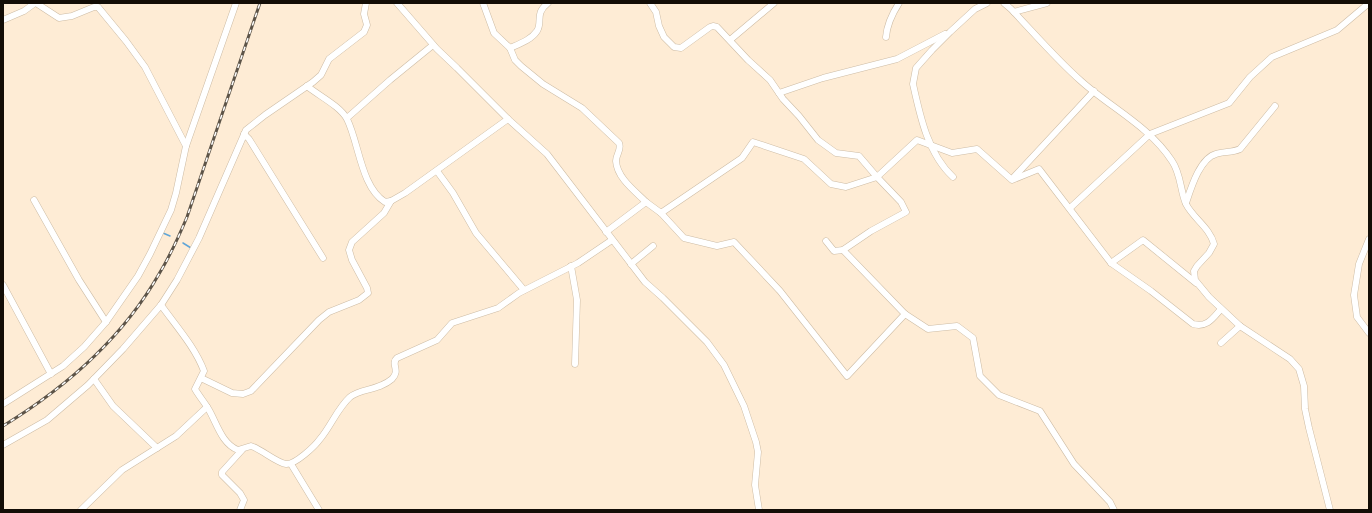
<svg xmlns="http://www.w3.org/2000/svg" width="1372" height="513" font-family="Spectral,serif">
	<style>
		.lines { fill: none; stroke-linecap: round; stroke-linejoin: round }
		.stream { stroke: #5fa5d7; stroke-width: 1.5 }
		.minor-casing { stroke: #cdbca5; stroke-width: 7 }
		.minor { stroke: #fff; stroke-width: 6 }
		.rail-casing { stroke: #5d5448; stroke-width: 3 }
		.rail { stroke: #fff; stroke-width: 1.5; stroke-dasharray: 4.5; stroke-linecap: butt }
	</style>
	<rect width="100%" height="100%" fill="#feecd5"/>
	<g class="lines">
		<g class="stream">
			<polyline points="163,233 170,236"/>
			<polyline points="183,243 191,248"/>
		</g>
		<defs>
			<g id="minor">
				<polyline points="36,3 59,18 72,16 94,7 98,7 126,41 145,67 186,146"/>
				<polyline points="397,3 437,49 457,68 508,119 547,154 645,282 663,298 707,342 724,365 744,406 756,442 758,452 755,485 759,510"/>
				<path d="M483,3L494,33L510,48L515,60L521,66L543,84L582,108L619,143C622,150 616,154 616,161C617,178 635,191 646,202L606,232"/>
				<path d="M650,3L656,12L659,26L664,37L674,47L681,48L710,27L713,26L717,27L748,60L770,80L783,99L799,116L818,140L836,153L859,156L877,177L917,140L952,153L977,149L1012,180L1039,169L1111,263L1151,291L1193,324C1207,328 1213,318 1221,309"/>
				<path d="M1004,3L1011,9C1034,33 1056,59 1081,81C1111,108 1149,126 1172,161C1181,174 1180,190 1186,204C1193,218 1210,228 1214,244L1209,253L1197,266L1194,271L1195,280L1209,297L1240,326L1290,359L1299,369L1304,386L1305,409L1309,428L1330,510"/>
				<polyline points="1014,12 1047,3"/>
				<polyline points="3,20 24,11 35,3"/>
				<path d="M886,37C887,24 892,14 899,3"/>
				<polyline points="730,40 774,3"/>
				<path d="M510,48C519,44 531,40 537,31C543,22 534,14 548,3"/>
				<path d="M307,86C319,96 340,106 347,119C359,143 361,187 385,202L391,201L405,193L508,119"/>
				<polyline points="779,93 823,78 897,59 945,34"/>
				<polyline points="347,118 390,80 433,45"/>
				<polyline points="244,134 249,139 323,258"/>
				<polyline points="437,171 453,193 476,233 524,290"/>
				<path d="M953,177C928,154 920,116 913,84L916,68L932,50L950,32L975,9L987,3"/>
				<polyline points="1013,178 1094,91"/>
				<polyline points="34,200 79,280 106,322"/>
				<polyline points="646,202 661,213 742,158 753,142 804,159 831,184 846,187 877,177 901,202 906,212 871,231 843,250 834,251 826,241"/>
				<path d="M1186,203C1191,188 1200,158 1216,154C1224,151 1232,153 1240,149L1275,106"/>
				<polyline points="1070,208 1150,134 1229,103 1250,77 1272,57 1337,30 1369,3"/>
				<polyline points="661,213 684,238 717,246 734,242 780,291 847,376 905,314 843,250"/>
				<polyline points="1369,239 1359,264 1354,295 1357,317 1369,333"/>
				<polyline points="1111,263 1143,240 1196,283"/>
				<polyline points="631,264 653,246"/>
				<polyline points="571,266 577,300 575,364"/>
				<polyline points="3,285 51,374"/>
				<path d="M161,305C176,326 195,347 204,371L195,389C199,396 205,403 209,410C217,424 222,444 238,450L251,446C261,449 277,463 286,464C295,465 315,446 320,439C331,426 337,409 350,397C361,388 378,391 392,379C401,370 390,364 397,358L437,340L452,323L498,308L519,293L578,263L612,240"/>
				<polyline points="905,314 928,329 957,326 973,338 980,376 999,395 1040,411 1074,464 1110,502 1114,510"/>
				<polyline points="1221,343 1240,326"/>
				<polyline points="201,378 232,393 243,394 251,391 319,320 329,312 359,300 368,293 367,288 352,260 349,250 352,242 384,213 391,201"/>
				<polyline points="94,379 113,406 157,448"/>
				<polyline points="3,404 63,366 84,347 106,322 138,276 150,254 171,210 176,193 186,146 236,3"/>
				<polyline points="3,445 47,420 88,385 123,349 161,305 177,280 199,238 246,130 265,115 313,82 321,75 329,59 364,32 367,25 364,14 366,3"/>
				<polyline points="291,464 319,510"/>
				<polyline points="81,510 122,470 176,436 207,407"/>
				<polyline points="240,510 244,500 240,493 222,475 222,472 242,450"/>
			</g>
		</defs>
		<use href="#minor" class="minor-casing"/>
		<use href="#minor" class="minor"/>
		<defs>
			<path id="rail" d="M3,426C65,388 122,339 159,274C170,256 179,236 187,217L260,3"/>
		</defs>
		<use href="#rail" class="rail-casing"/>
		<use href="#rail" class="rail"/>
	</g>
	<rect width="1372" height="513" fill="none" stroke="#130d06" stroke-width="8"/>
</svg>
